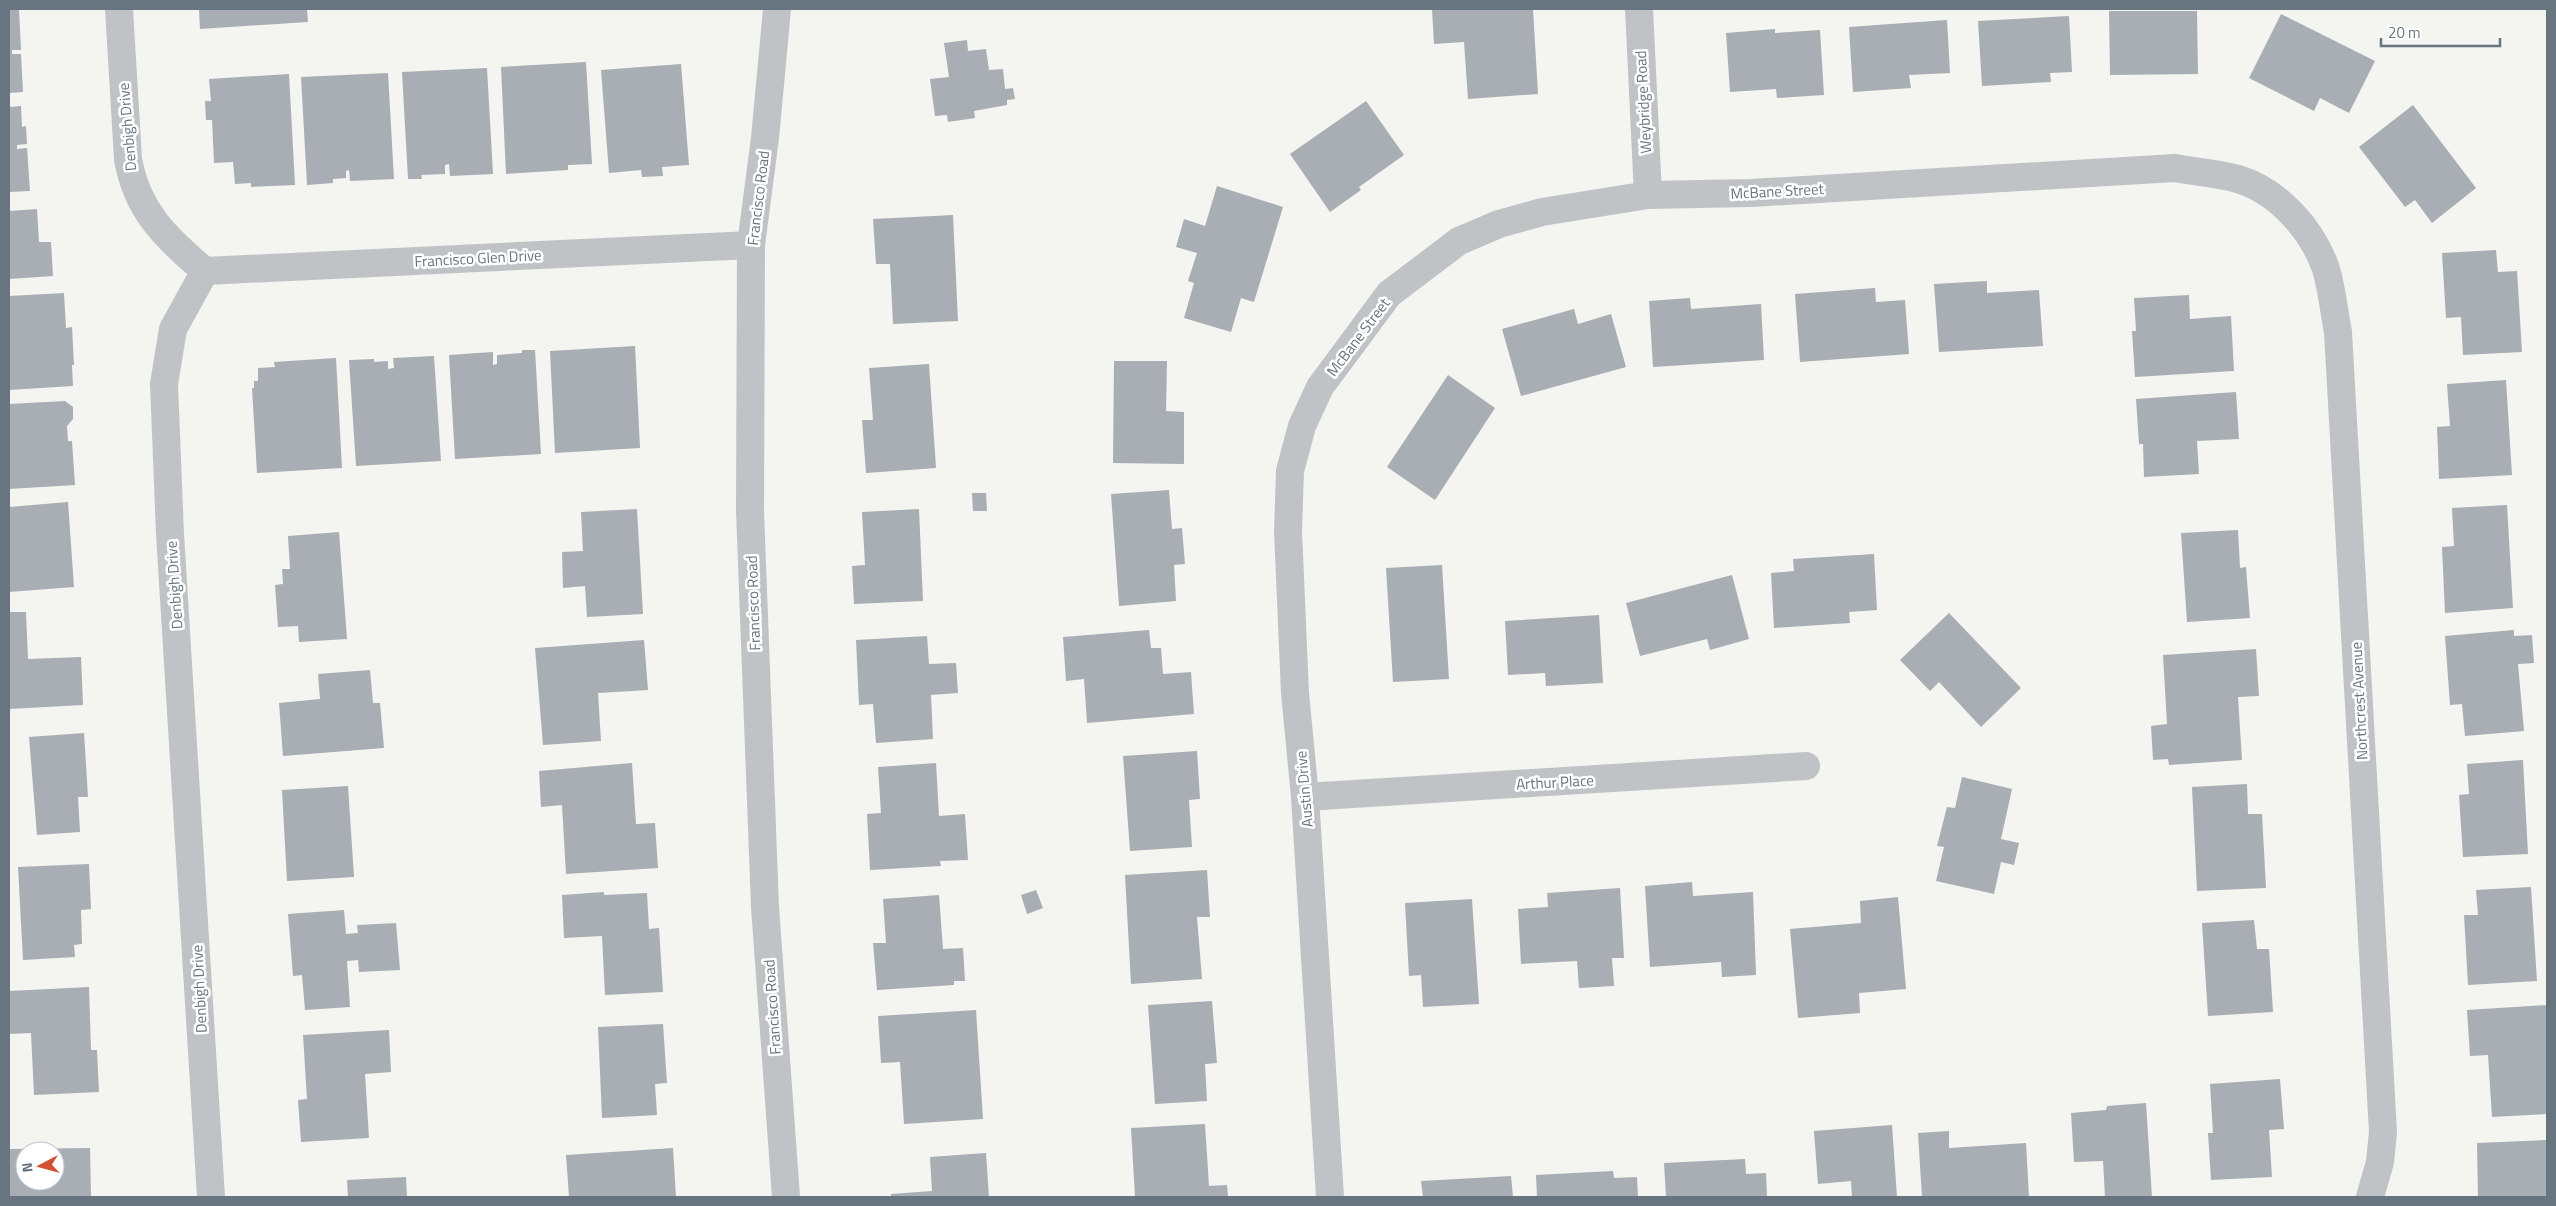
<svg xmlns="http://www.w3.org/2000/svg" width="2556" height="1206" font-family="'Titillium Web',sans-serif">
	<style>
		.building { fill: #a8aeb3; fill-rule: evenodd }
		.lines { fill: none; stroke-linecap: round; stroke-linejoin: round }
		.street { stroke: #c0c3c6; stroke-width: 28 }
		.labels { text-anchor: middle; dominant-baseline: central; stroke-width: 5; stroke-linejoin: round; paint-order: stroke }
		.street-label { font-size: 15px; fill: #66757f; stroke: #fff }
	</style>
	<rect width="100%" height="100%" fill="#f4f4f1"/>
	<g class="building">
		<polygon points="9,9 19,9 21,50 12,50 12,54 21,54 23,92 9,93"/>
		<polygon points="199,9 307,9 308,22 200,29"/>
		<polygon points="1432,9 1533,9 1538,94 1468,99 1464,42 1434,44"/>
		<polygon points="2109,11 2197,11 2198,74 2110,75"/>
		<polygon points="2281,14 2375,61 2349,113 2320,98 2314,111 2249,78"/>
		<polygon points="2069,16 2072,72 2050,73 2051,82 1982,86 1978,21"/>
		<polygon points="1947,20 1950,73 1909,75 1911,88 1853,92 1849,27"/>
		<polygon points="1775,29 1775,33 1820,30 1824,95 1777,98 1776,89 1730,92 1726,33"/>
		<polygon points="967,40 968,51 986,49 989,70 1003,69 1005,89 1013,88 1015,99 1007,100 1007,105 974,111 975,118 948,122 947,115 935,116 930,79 949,77 944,43"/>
		<polygon points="586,62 592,164 568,165 568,170 506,174 501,67"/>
		<polygon points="681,64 689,165 662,167 663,176 642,177 641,170 609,173 601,70"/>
		<polygon points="487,68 493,174 450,176 449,164 445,165 445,174 421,175 422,179 408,179 402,72"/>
		<polygon points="388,73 394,179 350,181 349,170 346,171 346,178 333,179 333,183 307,185 301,77"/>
		<polygon points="289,74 295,185 251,187 251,183 235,184 233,162 214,163 212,120 206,120 205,101 211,101 209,79"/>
		<polygon points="1366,101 1404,155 1359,187 1361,190 1330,212 1290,154"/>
		<polygon points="2413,105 2476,188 2432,223 2415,200 2405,207 2359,147"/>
		<polygon points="21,106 22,127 26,126 27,144 17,145 17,149 27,148 30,191 9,192 9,107"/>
		<polygon points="1217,186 1283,207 1254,302 1241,298 1231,332 1184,318 1194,283 1188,281 1197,253 1176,247 1184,219 1205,226"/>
		<polygon points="37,209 39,242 51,242 53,276 9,279 9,211"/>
		<polygon points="953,215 958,321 893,324 890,264 876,264 873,219"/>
		<polygon points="2496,250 2498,272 2517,271 2522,352 2463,355 2461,317 2446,318 2442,253"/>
		<polygon points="1987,281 1987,293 2039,290 2043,346 1939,352 1934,284"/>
		<polygon points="1875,288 1876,302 1905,300 1909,354 1800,362 1795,294"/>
		<polygon points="64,293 66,328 72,327 74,365 72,365 73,386 9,390 9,296"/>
		<polygon points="2189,295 2190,319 2231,316 2234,371 2135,377 2132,331 2136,331 2134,298"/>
		<polygon points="1690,298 1691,309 1761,304 1764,360 1653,367 1649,301"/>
		<polygon points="1574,309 1578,324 1611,314 1626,367 1521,396 1502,329"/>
		<polygon points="635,346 640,448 555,453 550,351"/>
		<polygon points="522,350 535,350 541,454 455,459 449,355 493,352 493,365 497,364 497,355 522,353"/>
		<polygon points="434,356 441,461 356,466 349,360 374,359 374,362 388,361 388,369 394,368 393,358"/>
		<polygon points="336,358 342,468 257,473 252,388 254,388 254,381 258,381 258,368 275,367 274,362"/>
		<polygon points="1114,361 1167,361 1166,411 1184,412 1184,464 1113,463"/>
		<polygon points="929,364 936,468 866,473 862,420 873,420 869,368"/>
		<polygon points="1448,375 1495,408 1435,500 1387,467"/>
		<polygon points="2506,380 2512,475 2439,479 2437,427 2450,426 2447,384"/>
		<polygon points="2236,392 2239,439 2197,441 2199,474 2144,477 2143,444 2139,444 2136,399"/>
		<polygon points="65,401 73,407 73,419 67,426 68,441 72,441 75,485 9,489 9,404"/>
		<polygon points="1169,490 1172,529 1182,528 1185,564 1174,565 1176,601 1119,606 1111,494"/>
		<polygon points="972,493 986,493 987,511 973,511"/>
		<polygon points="68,502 74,587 9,592 9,507"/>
		<polygon points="2507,505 2513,608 2445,613 2442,547 2454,546 2452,508"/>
		<polygon points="637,509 643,614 587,617 585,586 563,588 562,552 583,551 581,512"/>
		<polygon points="919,509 923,601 854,604 852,566 865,565 862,512"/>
		<polygon points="2238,530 2240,568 2246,567 2250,618 2187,622 2181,533"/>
		<polygon points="339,532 347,639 299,642 298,626 278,627 275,585 283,584 282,569 290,569 288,536"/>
		<polygon points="1874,554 1877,610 1849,612 1850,623 1774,628 1771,573 1794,571 1793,559"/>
		<polygon points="1442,565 1449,679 1393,682 1386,568"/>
		<polygon points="1732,575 1749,639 1710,650 1707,639 1640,656 1626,603"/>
		<polygon points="9,612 26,612 28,659 81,657 83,705 9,709"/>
		<polygon points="1949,613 2021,688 1981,727 1939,682 1930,691 1900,660"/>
		<polygon points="1599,615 1603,683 1546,686 1545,673 1508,675 1505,621"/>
		<polygon points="1149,630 1151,648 1161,648 1163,674 1191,672 1194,714 1087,723 1084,679 1066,681 1063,637"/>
		<polygon points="2514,630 2514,636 2532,635 2534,663 2518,664 2524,731 2465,736 2462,704 2450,705 2445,636"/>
		<polygon points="927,636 929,664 956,663 958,693 931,695 933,739 876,743 873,704 859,705 856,640"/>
		<polygon points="644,640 648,690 598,693 601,741 543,745 535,648"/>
		<polygon points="2256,649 2259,696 2238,697 2242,760 2169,765 2168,759 2153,760 2151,726 2167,724 2163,655"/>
		<polygon points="370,670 373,703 380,703 384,748 283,756 279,703 320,699 318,674"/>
		<polygon points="84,733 88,797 78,797 80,832 37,835 29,737"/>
		<polygon points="1197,751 1200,799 1189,800 1192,847 1130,851 1123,756"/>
		<polygon points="2523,760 2528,854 2463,857 2459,795 2469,794 2467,764"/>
		<polygon points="632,763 636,824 655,823 658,868 566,874 562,805 541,807 539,771"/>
		<polygon points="936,763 939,816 965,814 968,860 940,861 941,866 870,870 867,814 881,813 878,767"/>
		<polygon points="1962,777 2012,789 2001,839 2019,843 2014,865 2001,862 1994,894 1936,881 1944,847 1937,846 1947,807 1955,808"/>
		<polygon points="2247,784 2248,814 2262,814 2266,888 2197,891 2192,787"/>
		<polygon points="348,786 354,877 287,881 282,790"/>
		<polygon points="89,864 91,909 81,910 82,944 74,945 75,957 23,960 18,867"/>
		<polygon points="1207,870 1210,917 1197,917 1202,979 1131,984 1125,875"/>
		<polygon points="1692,882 1693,896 1753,892 1756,975 1722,977 1721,962 1650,967 1645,886"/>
		<polygon points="2531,887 2537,981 2468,985 2464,915 2478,915 2476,890"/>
		<polygon points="1620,888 1624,958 1612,958 1614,986 1579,988 1577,961 1521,964 1518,909 1548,907 1547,893"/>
		<polygon points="1036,890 1043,908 1027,914 1021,895"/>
		<polygon points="604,892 604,895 647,893 649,929 659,928 663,992 605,995 602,936 564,938 562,895"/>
		<polygon points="939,895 943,949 963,948 965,981 954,981 954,985 877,990 873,943 886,943 883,899"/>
		<polygon points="1898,897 1906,989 1859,993 1860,1013 1798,1018 1790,929 1861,923 1860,901"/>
		<polygon points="1472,899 1479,1004 1423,1007 1421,975 1409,976 1405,903"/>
		<polygon points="344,910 346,934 358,933 357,925 396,923 400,970 359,972 358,960 347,961 350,1007 305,1010 302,975 293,976 288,914"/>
		<polygon points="2254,920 2257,949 2269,949 2273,1012 2208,1016 2202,923"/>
		<polygon points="89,987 91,1050 97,1050 99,1092 34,1095 31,1033 9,1034 9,991"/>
		<polygon points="1212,1001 1217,1063 1205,1064 1207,1101 1155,1104 1148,1005"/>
		<polygon points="2547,1005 2547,1114 2492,1117 2488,1055 2470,1056 2467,1010"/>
		<polygon points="976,1010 983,1119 904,1124 900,1062 881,1063 878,1016"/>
		<polygon points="663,1024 667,1083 655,1084 657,1115 602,1118 598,1027"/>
		<polygon points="389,1030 391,1072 365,1074 369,1138 301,1142 298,1100 307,1099 303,1035"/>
		<polygon points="2280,1079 2284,1129 2269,1130 2272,1177 2211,1180 2208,1133 2213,1133 2210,1084"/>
		<polygon points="2146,1103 2152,1197 2105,1197 2103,1161 2074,1162 2071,1113 2106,1110 2107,1106"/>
		<polygon points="1205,1124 1209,1186 1227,1185 1228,1197 1135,1197 1131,1128"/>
		<polygon points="1892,1125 1897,1197 1852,1197 1851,1181 1818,1184 1814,1131"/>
		<polygon points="1949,1131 1949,1148 2026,1143 2029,1197 1922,1197 1918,1133"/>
		<polygon points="2546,1140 2547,1197 2478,1197 2477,1143"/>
		<path d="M90,1148L91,1197H9V1149ZM25,1151H55V1181H25Z"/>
		<polygon points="673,1148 676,1197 569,1197 566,1155"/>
		<polygon points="986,1153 989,1197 891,1197 891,1194 932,1191 930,1157"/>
		<polygon points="1745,1159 1746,1174 1766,1173 1767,1197 1666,1197 1664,1163"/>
		<polygon points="1613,1171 1614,1178 1637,1177 1638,1197 1537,1197 1536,1175"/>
		<polygon points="1511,1176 1513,1197 1423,1197 1421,1181"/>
		<polygon points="406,1177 407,1197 348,1197 347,1180"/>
	</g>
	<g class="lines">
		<g class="street">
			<path d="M119,9L128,159C137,211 166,238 205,271L173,329L164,384L170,534L211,1197"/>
			<polyline points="777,9 765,138 751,245 750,511 765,907 786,1197"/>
			<polyline points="1639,9 1648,195"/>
			<polyline points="205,271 751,245"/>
			<polyline points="1305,797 1806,766"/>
			<path d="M1330,1197L1305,797L1295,693L1288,531L1290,471L1302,426L1320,387L1389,294L1459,241L1499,224L1542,212L1648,195L1751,193L2175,168C2195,172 2218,173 2238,179C2278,191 2312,229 2326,269C2332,289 2334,312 2338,332L2383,1132L2380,1162L2370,1197"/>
		</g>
	</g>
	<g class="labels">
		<g class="street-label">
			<text transform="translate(1643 102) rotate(-93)">Weybridge Road</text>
			<text transform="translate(127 127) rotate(-95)">Denbigh Drive</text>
			<text transform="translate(1777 191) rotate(-3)">McBane Street</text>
			<text transform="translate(758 198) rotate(-83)">Francisco Road</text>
			<text transform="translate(478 258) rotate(-3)">Francisco Glen Drive</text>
			<text transform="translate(1358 337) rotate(-53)">McBane Street</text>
			<text transform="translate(174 585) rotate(-94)">Denbigh Drive</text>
			<text transform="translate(753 603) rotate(-92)">Francisco Road</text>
			<text transform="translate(2359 701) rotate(-93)">Northcrest Avenue</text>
			<text transform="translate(1555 782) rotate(-3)">Arthur Place</text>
			<text transform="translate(1304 789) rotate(-95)">Austin Drive</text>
			<text transform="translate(199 989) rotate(-93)">Denbigh Drive</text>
			<text transform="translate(772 1007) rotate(-94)">Francisco Road</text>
		</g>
	</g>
	<rect width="2556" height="1206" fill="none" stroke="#66757f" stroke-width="20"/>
	<g transform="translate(40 1166) rotate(264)"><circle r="24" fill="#ffffff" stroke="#c2c8cc"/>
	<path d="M0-4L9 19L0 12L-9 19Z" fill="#d35032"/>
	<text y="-8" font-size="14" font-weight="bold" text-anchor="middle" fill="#66757f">N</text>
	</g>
	<path d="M2381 38v8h119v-8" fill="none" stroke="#66757f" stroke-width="2.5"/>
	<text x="2388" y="38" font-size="15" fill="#66757f" stroke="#ffffff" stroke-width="4" paint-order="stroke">20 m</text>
</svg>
